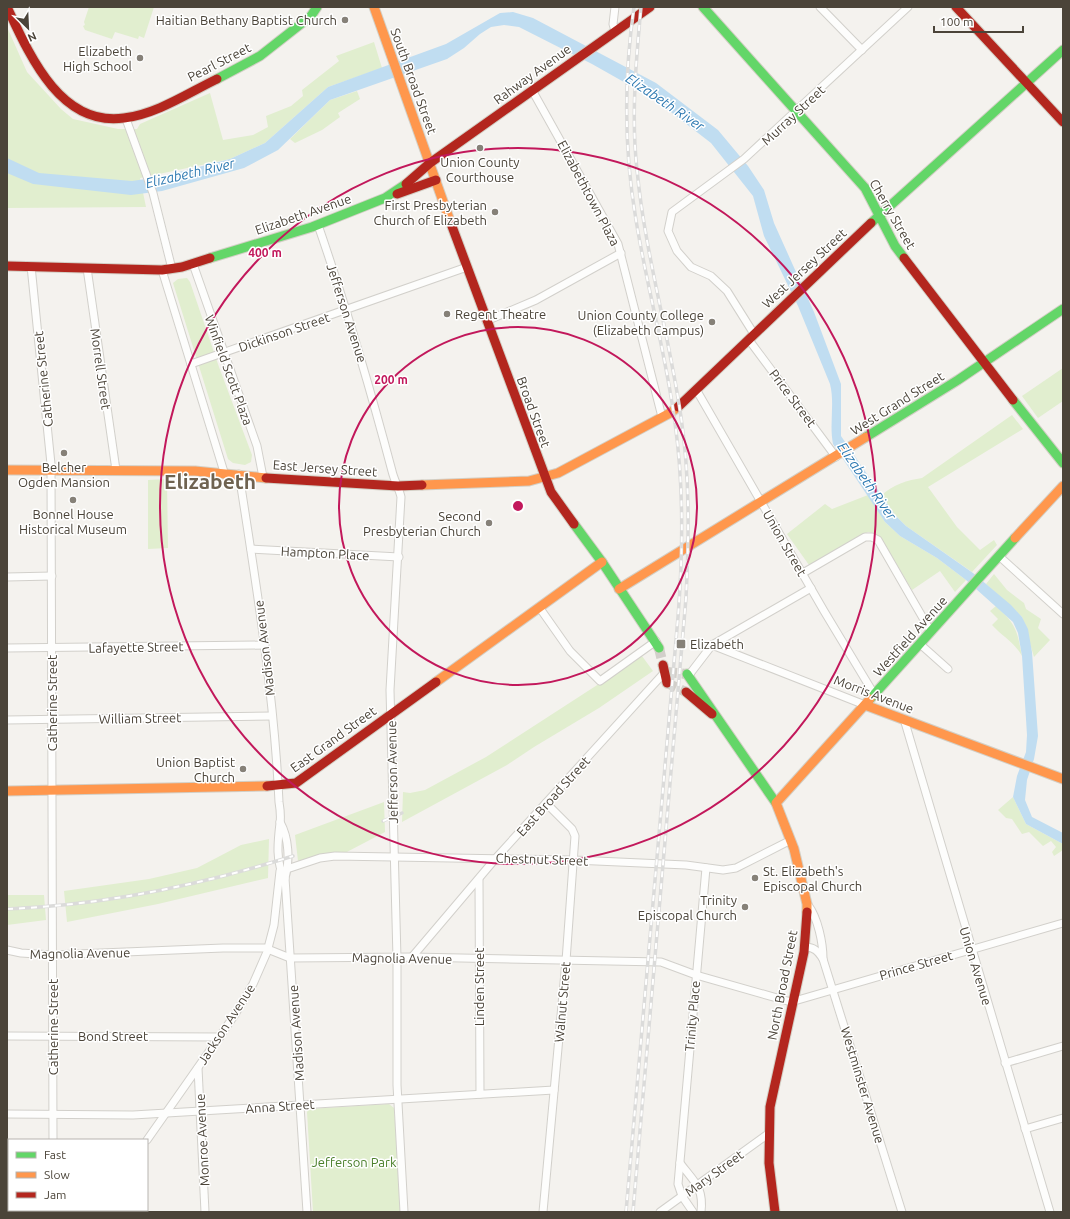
<svg xmlns="http://www.w3.org/2000/svg" width="1070" height="1219" font-family="Ubuntu,sans-serif">
	<style>
		.green { fill: #e1eecf }
		.water { fill: #c0ddf1 }
		.lines { fill: none; stroke-linecap: round; stroke-linejoin: round }
		.secondary-tunnel { stroke: #d2cfca; stroke-width: 10; stroke-dasharray: 10 5; stroke-linecap: butt }
		.street-casing { stroke: #d2d0cb; stroke-width: 9 }
		.fast-casing { stroke: #d3cfc5; stroke-width: 11 }
		.slow-casing { stroke: #d3cfc5; stroke-width: 11 }
		.jam-casing { stroke: #d3cfc5; stroke-width: 11 }
		.street { stroke: #fdfdfc; stroke-width: 7 }
		.fast { stroke: #63d668; stroke-width: 9 }
		.slow { stroke: #ff974d; stroke-width: 9 }
		.jam { stroke: #b3261e; stroke-width: 9 }
		.rail-casing { stroke: #dbdbda; stroke-width: 3.5 }
		.rail { stroke: #fff; stroke-width: 2; stroke-dasharray: 6; stroke-linecap: butt }
		.ring { fill: none; stroke: #c2185b; stroke-width: 2 }
		.poi-dot { fill: #868178; stroke: #fff; stroke-width: 1.5 }
		.labels { text-anchor: middle; dominant-baseline: central; stroke-width: 3; stroke-linejoin: round; paint-order: stroke }
		.poi-label { font-size: 13px; fill: #4b4439; stroke: #fff; text-anchor: end }
		.street-label { font-size: 13px; fill: #4b4439; stroke: #fff }
		.park-label { font-size: 13px; fill: #4a7f2a; stroke: #fff }
		.water-label { font-size: 14px; font-style: italic; fill: #2e7ab2; stroke: #fff }
		.town-label { font-size: 21px; font-weight: bold; fill: #6e6250; stroke: #fff }
		.centre { fill: #c2185b; stroke: #fff; stroke-width: 2 }
		.ring-label { font-size: 12px; text-anchor: middle; font-weight: bold; fill: #c2185b; stroke: #fff; stroke-width: 3; stroke-linejoin: round; paint-order: stroke }
	</style>
	<rect width="100%" height="100%" fill="#f4f2ee"/>
	<g class="green">
		<polygon points="89,7 154,7 144,38 139,36 138,39 115,32 112,39 85,30 83,26 85,25 84,22"/>
		<polygon points="7,27 27,72 61,109 73,119 118,129 137,129 140,124 210,93 223,140 253,135 268,127 266,116 291,106 303,96 302,90 339,61 336,56 374,42 382,68 328,87 265,143 230,159 140,178 146,207 7,208"/>
		<polygon points="357,91 360,99 338,113 340,117 322,130 295,143 290,139 330,100"/>
		<polygon points="187,278 190,282 219,367 252,455 251,462 245,465 233,463 228,459 173,283 178,279"/>
		<polygon points="1063,368 1063,401 1038,418 1022,396"/>
		<path d="M1012,415L1023,429L928,487L957,527L980,550L994,540L997,545L972,572L906,526L895,515L882,495C892,485 908,480 922,478Z"/>
		<polygon points="167,479 168,548 148,549 148,480"/>
		<polygon points="868,495 885,522 900,536 937,558 966,580 955,592 940,571 912,590 880,537 874,533 868,532 809,565 787,534 825,504 832,509"/>
		<polygon points="994,574 1007,590 1024,603 1026,609 1041,619 1038,628 1050,640 1034,657 1022,617 986,584"/>
		<path d="M996,606C1016,624 1017,630 1022,656C1015,643 1002,636 992,625L998,619L990,611Z"/>
		<polygon points="642,656 653,671 599,708 534,747 507,765 402,822 403,792 410,793 425,790 486,757"/>
		<polygon points="1013,797 1026,824 1063,844 1063,850 1054,856 1052,852 1056,847 1051,841 1043,846 1029,832 1022,834 1012,819 1006,818 998,810"/>
		<polygon points="384,802 385,832 343,854 321,854 298,861 295,835"/>
		<polygon points="269,839 268,878 158,904 67,922 64,891 149,879 197,868 241,845"/>
		<polygon points="7,895 44,895 46,920 7,925"/>
		<polygon points="389,1104 394,1108 402,1212 313,1212 307,1112 309,1109"/>
	</g>
	<path class="water" d="M513,12L533,18L656,83L718,130L748,166L764,190L774,223L814,312L841,384V436L895,515L906,526L973,573L1011,605L1022,617L1028,629L1032,652L1038,736L1034,759L1027,780L1025,800L1032,817L1063,833V844L1026,824L1013,797L1017,776L1026,752L1027,735L1022,656L1018,633L1013,622L966,580L937,558L900,536L885,522L833,444C829,424 835,404 830,384L798,306L764,236L753,196L711,143L654,99L592,64L519,27L504,25L491,27L480,34L464,48L447,59L330,100L278,150L244,168L162,191L131,195L33,184L7,173V158L39,173L132,181L159,177L230,159L265,143L328,87L446,44L500,13Z"/>
	<g class="lines">
		<g class="secondary-tunnel">
			<polyline points="659,648 663,665"/>
			<polyline points="667,672 687,674"/>
			<polyline points="667,683 686,692"/>
		</g>
		<defs>
			<g id="street">
				<polyline points="820,7 862,50"/>
				<polyline points="615,31 613,24 615,7"/>
				<polyline points="532,90 618,244 662,417"/>
				<polyline points="126,119 153,193 172,269"/>
				<path d="M318,225C346,306 370,388 392,471C394,480 399,488 401,497L390,690L397,958V1085L404,1212"/>
				<polyline points="193,264 257,446 263,477"/>
				<polyline points="31,266 51,464 53,1140"/>
				<polyline points="87,268 116,470"/>
				<polyline points="162,270 224,472"/>
				<polyline points="486,321 536,300 621,253"/>
				<polyline points="754,334 727,291 711,276 691,267 677,251 668,231 672,212 744,159 908,7"/>
				<polyline points="749,340 836,457"/>
				<polyline points="191,364 467,267"/>
				<polyline points="697,391 824,611 874,694"/>
				<path d="M239,474C256,583 274,692 279,802C280,808 281,816 280,823C278,840 275,863 285,878"/>
				<polyline points="251,549 399,557"/>
				<polyline points="999,556 1063,614"/>
				<polyline points="803,573 865,537 872,537 878,540 931,632"/>
				<polyline points="7,577 52,576"/>
				<polyline points="539,607 570,651 600,681 656,641"/>
				<polyline points="920,644 948,669"/>
				<polyline points="712,645 811,588"/>
				<polyline points="7,648 265,645"/>
				<polyline points="689,675 712,645 865,705"/>
				<polyline points="904,719 1050,1212"/>
				<polyline points="7,720 272,716"/>
				<path d="M280,822C289,838 290,861 285,878L307,1212"/>
				<polyline points="287,869 320,858 335,856 574,860 686,865 723,870 736,868 791,840"/>
				<polyline points="479,880 480,1094"/>
				<path d="M808,905C818,918 823,943 823,959L902,1212"/>
				<path d="M805,947C814,947 818,951 823,959"/>
				<polyline points="7,950 21,953 52,955 223,948 265,948 290,958 412,957 661,962 696,975 791,1002 1063,923"/>
				<polyline points="412,957 496,858 664,673"/>
				<polyline points="7,1036 220,1037"/>
				<polyline points="1005,1063 1063,1046"/>
				<polyline points="198,1068 205,1212"/>
				<polyline points="7,1114 133,1115 554,1090"/>
				<polyline points="1025,1129 1063,1118"/>
				<polyline points="147,1140 234,1016 253,984 267,952 274,925 280,871"/>
				<path d="M680,1163C694,1182 704,1187 701,1212"/>
				<polyline points="7,1185 9,1185"/>
				<polyline points="105,1210 106,1212"/>
				<polyline points="53,1212 53,1210"/>
				<polyline points="98,1212 99,1210"/>
				<polyline points="543,1212 566,961 575,836 572,829 546,803"/>
				<polyline points="660,1212 768,1134"/>
				<polyline points="693,1212 682,1196 678,1184 706,868"/>
			</g>
			<g id="fast">
				<polyline points="703,7 865,188 895,246 904,258"/>
				<polyline points="217,79 260,56 311,16 317,7"/>
				<polyline points="871,223 1063,50"/>
				<polyline points="210,258 312,227 385,198 406,184"/>
				<polyline points="1013,400 1063,463"/>
				<polyline points="866,437 958,380 1063,309"/>
				<polyline points="574,524 602,562 659,648"/>
				<polyline points="687,674 776,803"/>
				<polyline points="870,699 1015,538"/>
			</g>
			<g id="slow">
				<polyline points="374,7 450,221"/>
				<polyline points="7,470 195,471 266,478"/>
				<polyline points="422,485 529,481 558,473 670,413 678,407"/>
				<polyline points="1015,538 1063,486"/>
				<polyline points="619,589 866,437"/>
				<polyline points="436,682 602,562"/>
				<polyline points="865,705 1063,779"/>
				<polyline points="7,791 267,786"/>
				<polyline points="807,912 807,904 794,849 776,803 870,699"/>
			</g>
			<g id="jam">
				<path d="M7,7C29,54 60,127 124,118C157,114 188,93 217,79"/>
				<polyline points="956,7 1063,122"/>
				<polyline points="406,184 430,163 650,7"/>
				<polyline points="397,194 436,180"/>
				<polyline points="450,221 551,492 574,524"/>
				<polyline points="904,258 1013,400"/>
				<polyline points="7,266 162,270 182,267 210,258"/>
				<polyline points="678,407 871,223"/>
				<polyline points="266,478 398,486 422,485"/>
				<polyline points="663,665 667,683"/>
				<polyline points="686,692 712,714"/>
				<polyline points="267,786 296,783 436,682"/>
				<polyline points="775,1212 769,1163 770,1107 804,952 807,912"/>
			</g>
		</defs>
		<use href="#street" class="street-casing"/>
		<use href="#fast" class="fast-casing"/>
		<use href="#slow" class="slow-casing"/>
		<use href="#jam" class="jam-casing"/>
		<use href="#street" class="street"/>
		<use href="#fast" class="fast"/>
		<use href="#slow" class="slow"/>
		<use href="#jam" class="jam"/>
		<defs>
			<g id="rail">
				<polyline points="383,821 402,813"/>
				<path d="M7,909C104,905 201,885 293,856"/>
				<path d="M626,1212L678,617C683,553 684,487 675,423C666,354 647,288 636,220C624,150 624,77 634,7"/>
				<path d="M633,1212L686,598C689,537 690,477 681,417C669,334 645,254 637,170C631,116 636,61 641,7"/>
			</g>
		</defs>
		<use href="#rail" class="rail-casing"/>
		<use href="#rail" class="rail"/>
	</g>
	<g class="ring">
		<circle cx="518" cy="506" r="179"/>
		<circle cx="518" cy="506" r="358"/>
	</g>
	<g class="poi-dot">
		<circle cx="345" cy="20" r="4"/>
		<circle cx="140" cy="58" r="4"/>
		<circle cx="480" cy="148" r="4"/>
		<circle cx="495" cy="212" r="4"/>
		<circle cx="447" cy="314" r="4"/>
		<circle cx="712" cy="322" r="4"/>
		<circle cx="64" cy="453" r="4"/>
		<circle cx="73" cy="500" r="4"/>
		<circle cx="489" cy="523" r="4"/>
		<rect x="676" y="639" width="10" height="10" rx="2"/>
		<circle cx="243" cy="769" r="4"/>
		<circle cx="755" cy="878" r="4"/>
		<circle cx="745" cy="907" r="4"/>
	</g>
	<g class="labels">
		<g class="poi-label">
			<text x="337" y="20">Haitian Bethany Baptist Church</text>
			<text x="132" y="51">Elizabeth<tspan x="132" dy="15">High School</tspan></text>
			<text x="480" y="162" text-anchor="middle">Union County<tspan x="480" dy="15">Courthouse</tspan></text>
			<text x="487" y="205">First Presbyterian<tspan x="487" dy="15">Church of Elizabeth</tspan></text>
			<text x="455" y="314" text-anchor="start">Regent Theatre</text>
			<text x="704" y="315">Union County College<tspan x="704" dy="15">(Elizabeth Campus)</tspan></text>
			<text x="64" y="467" text-anchor="middle">Belcher<tspan x="64" dy="15">Ogden Mansion</tspan></text>
			<text x="73" y="514" text-anchor="middle">Bonnel House<tspan x="73" dy="15">Historical Museum</tspan></text>
			<text x="481" y="516">Second<tspan x="481" dy="15">Presbyterian Church</tspan></text>
			<text x="690" y="644" text-anchor="start">Elizabeth</text>
			<text x="235" y="762">Union Baptist<tspan x="235" dy="15">Church</tspan></text>
			<text x="763" y="871" text-anchor="start">St. Elizabeth's<tspan x="763" dy="15">Episcopal Church</tspan></text>
			<text x="737" y="900">Trinity<tspan x="737" dy="15">Episcopal Church</tspan></text>
		</g>
		<g class="street-label">
			<text transform="translate(219 62) rotate(-27)">Pearl Street</text>
			<text transform="translate(532 74) rotate(-36)">Rahway Avenue</text>
			<text transform="translate(414 81) rotate(70)">South Broad Street</text>
			<text transform="translate(793 115) rotate(-43)">Murray Street</text>
			<text transform="translate(589 193) rotate(62)">Elizabethtown Plaza</text>
			<text transform="translate(303 214) rotate(-19)">Elizabeth Avenue</text>
			<text transform="translate(893 214) rotate(60)">Cherry Street</text>
			<text transform="translate(804 268) rotate(-43)">West Jersey Street</text>
			<text transform="translate(347 313) rotate(72)">Jefferson Avenue</text>
			<text transform="translate(284 332) rotate(-19)">Dickinson Street</text>
			<text transform="translate(101 369) rotate(82)">Morrell Street</text>
			<text transform="translate(229 370) rotate(70)">Winfield Scott Plaza</text>
			<text transform="translate(43 379) rotate(-96)">Catherine Street</text>
			<text transform="translate(793 398) rotate(53)">Price Street</text>
			<text transform="translate(897 403) rotate(-32)">West Grand Street</text>
			<text transform="translate(534 412) rotate(70)">Broad Street</text>
			<text transform="translate(325 468) rotate(4)">East Jersey Street</text>
			<text transform="translate(785 543) rotate(60)">Union Street</text>
			<text transform="translate(325 553) rotate(3)">Hampton Place</text>
			<text transform="translate(910 636) rotate(-48)">Westfield Avenue</text>
			<text transform="translate(136 647) rotate(-1)">Lafayette Street</text>
			<text transform="translate(264 648) rotate(-97)">Madison Avenue</text>
			<text transform="translate(874 694) rotate(21)">Morris Avenue</text>
			<text transform="translate(52 703) rotate(-90)">Catherine Street</text>
			<text transform="translate(140 718) rotate(-1)">William Street</text>
			<text transform="translate(333 739) rotate(-36)">East Grand Street</text>
			<text transform="translate(392 772) rotate(-91)">Jefferson Avenue</text>
			<text transform="translate(553 796) rotate(-48)">East Broad Street</text>
			<text transform="translate(542 859) rotate(2)">Chestnut Street</text>
			<text transform="translate(80 953) rotate(-1)">Magnolia Avenue</text>
			<text transform="translate(402 958) rotate(1)">Magnolia Avenue</text>
			<text transform="translate(916 965) rotate(-16)">Prince Street</text>
			<text transform="translate(976 966) rotate(73)">Union Avenue</text>
			<text transform="translate(782 985) rotate(-79)">North Broad Street</text>
			<text transform="translate(479 987) rotate(-90)">Linden Street</text>
			<text transform="translate(562 1002) rotate(-85)">Walnut Street</text>
			<text transform="translate(692 1016) rotate(-85)">Trinity Place</text>
			<text transform="translate(226 1024) rotate(-57)">Jackson Avenue</text>
			<text transform="translate(53 1027) rotate(-90)">Catherine Street</text>
			<text transform="translate(296 1033) rotate(-94)">Madison Avenue</text>
			<text x="113" y="1036">Bond Street</text>
			<text transform="translate(863 1085) rotate(73)">Westminster Avenue</text>
			<text transform="translate(280 1106) rotate(-4)">Anna Street</text>
			<text transform="translate(202 1140) rotate(-93)">Monroe Avenue</text>
			<text transform="translate(714 1173) rotate(-36)">Mary Street</text>
		</g>
		<g class="park-label">
			<text x="354" y="1162">Jefferson Park</text>
		</g>
		<g class="water-label">
			<text transform="translate(665 102) rotate(34)">Elizabeth River</text>
			<text transform="translate(190 173) rotate(-13)">Elizabeth River</text>
			<text transform="translate(867 481) rotate(55)">Elizabeth River</text>
		</g>
		<g class="town-label">
			<text x="210" y="481">Elizabeth</text>
		</g>
	</g>
	<circle cx="518" cy="506" r="6" class="centre"/>
	<g class="ring-label">
		<text x="265" y="257">400 m</text>
		<text x="391" y="384">200 m</text>
	</g>
	<rect width="1070" height="1219" fill="none" stroke="#4b4439" stroke-width="16"/>
	<rect x="8" y="1139" width="140" height="72" fill="#ffffff" stroke="#b7b4b0"/>
	<rect x="16" y="1152" width="20" height="6" fill="#63d668" stroke="#b7b4b0"/>
	<text x="44" y="1159" font-size="12" fill="#4b4439">Fast</text>
	<rect x="16" y="1172" width="20" height="6" fill="#ff974d" stroke="#b7b4b0"/>
	<text x="44" y="1179" font-size="12" fill="#4b4439">Slow</text>
	<rect x="16" y="1192" width="20" height="6" fill="#b3261e" stroke="#b7b4b0"/>
	<text x="44" y="1199" font-size="12" fill="#4b4439">Jam</text>
	<g transform="translate(28 28) rotate(156)" stroke="#ffffff" stroke-width="3" paint-order="stroke">
	<path d="M0-3L7 15L0 10L-7 15Z" fill="#4b4439"/>
	<text y="-6" font-size="11" font-weight="bold" text-anchor="middle" fill="#4b4439">N</text>
	</g>
	<path d="M934 26v6h89v-6" fill="none" stroke="#4b4439" stroke-width="2"/>
	<text x="940" y="26" font-size="12" fill="#4b4439" stroke="#ffffff" stroke-width="3" paint-order="stroke">100 m</text>
</svg>
